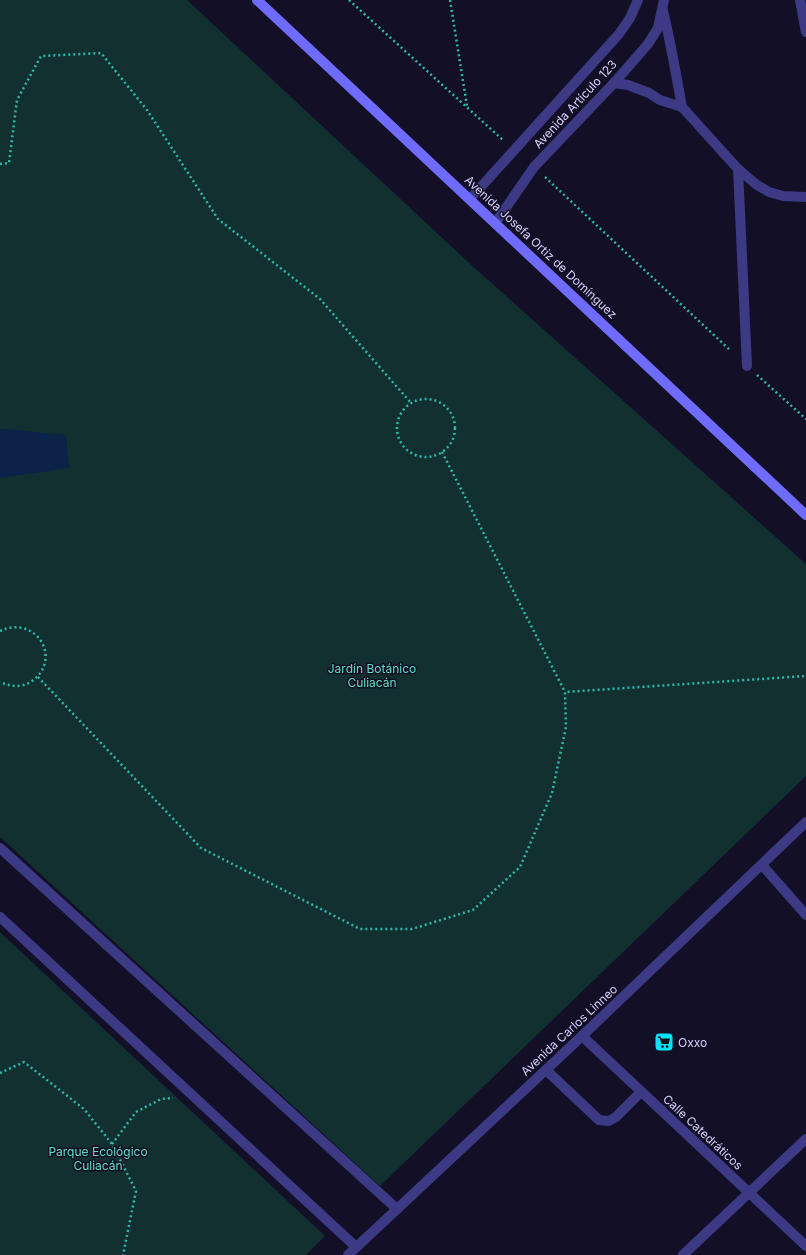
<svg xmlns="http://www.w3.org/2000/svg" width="806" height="1255" font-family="Inter,sans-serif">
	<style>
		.green { fill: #12302f }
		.water { fill: #0c2248 }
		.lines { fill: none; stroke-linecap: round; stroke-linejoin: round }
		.path { stroke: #2fb8b0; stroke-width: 2.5; stroke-dasharray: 2 3; stroke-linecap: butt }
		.lane { stroke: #3d3a85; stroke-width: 10 }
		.street { stroke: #3d3a85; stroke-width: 10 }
		.secondary { stroke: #6f6bff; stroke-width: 10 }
		.labels { text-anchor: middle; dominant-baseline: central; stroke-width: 3; stroke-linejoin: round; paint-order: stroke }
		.street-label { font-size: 12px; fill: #d9d4ff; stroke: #130f26 }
		.park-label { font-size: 12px; fill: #5fe0c0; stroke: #130f26 }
		.poi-label { font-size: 12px; fill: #d9d4ff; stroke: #130f26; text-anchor: start }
	</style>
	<rect width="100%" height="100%" fill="#130f26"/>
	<g class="green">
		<polygon points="0,0 187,0 467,261 806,564 806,776 380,1186 0,837"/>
		<polygon points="0,932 325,1236 306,1255 0,1255"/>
	</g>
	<polygon class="water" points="0,429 6,429 66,435 69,468 0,478"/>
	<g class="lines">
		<g class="path">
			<polyline points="349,0 504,141"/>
			<polyline points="450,0 467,106"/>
			<polyline points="0,164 9,163 17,100 41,56 101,53 147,110 218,219 320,299 411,403"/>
			<polyline points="545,177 731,351"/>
			<polyline points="757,375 806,419"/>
			<circle cx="426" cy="428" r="29"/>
			<polyline points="442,452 565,692"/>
			<path d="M0,631C36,614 63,659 32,681C22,688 11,687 0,682"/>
			<polyline points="38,677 201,848 360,929 412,929 473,910 520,867 552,793 566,727 565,692 806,676"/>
			<polyline points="0,1073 24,1062 84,1109 112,1144 136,1191 123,1255"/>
			<polyline points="112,1144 136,1112 161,1099 173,1098"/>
		</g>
		<g class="lane">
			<polyline points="0,848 397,1209"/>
			<polyline points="762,865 806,915"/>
		</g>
		<g class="street">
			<polyline points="800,0 806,32"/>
			<path d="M663,11C671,43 676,75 682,107"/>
			<polyline points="614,83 628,85 649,93 660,100 682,107 738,169 757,185 769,192 783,196 806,197"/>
			<polyline points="738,169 747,366"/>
			<polyline points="470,199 619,34 630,18 638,0"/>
			<polyline points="496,222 534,167 614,83 648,44 658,28 664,0"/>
			<polyline points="0,917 356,1247"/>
			<polyline points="582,1036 806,1246"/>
			<polyline points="546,1070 599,1120 609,1121 616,1117 641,1092"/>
			<polyline points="348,1255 582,1036 806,822"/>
			<polyline points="683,1255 806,1139"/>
		</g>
		<polyline class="secondary" points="257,0 806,515"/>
	</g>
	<defs>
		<symbol id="supermarket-square" viewBox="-11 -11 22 22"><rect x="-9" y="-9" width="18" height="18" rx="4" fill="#00e5ff" stroke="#130f26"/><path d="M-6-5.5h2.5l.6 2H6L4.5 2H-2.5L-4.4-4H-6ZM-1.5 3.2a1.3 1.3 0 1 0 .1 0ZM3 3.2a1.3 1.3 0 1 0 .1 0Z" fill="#111"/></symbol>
	</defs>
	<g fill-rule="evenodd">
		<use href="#supermarket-square" x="653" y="1031" width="22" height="22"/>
	</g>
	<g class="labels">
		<g class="street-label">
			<text transform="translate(575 104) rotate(-47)">Avenida Artículo 123</text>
			<text transform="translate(541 247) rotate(43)">Avenida Josefa Ortiz de Domínguez</text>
			<text transform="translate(569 1030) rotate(-43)">Avenida Carlos Linneo</text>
			<text transform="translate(703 1132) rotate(43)">Calle Catedráticos</text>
		</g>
		<g class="park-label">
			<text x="372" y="668">Jardín Botánico<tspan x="372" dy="14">Culiacán</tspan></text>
			<text x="98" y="1151">Parque Ecológico<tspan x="98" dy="14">Culiacán</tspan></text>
		</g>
		<g class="poi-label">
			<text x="678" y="1042">Oxxo</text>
		</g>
	</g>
</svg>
